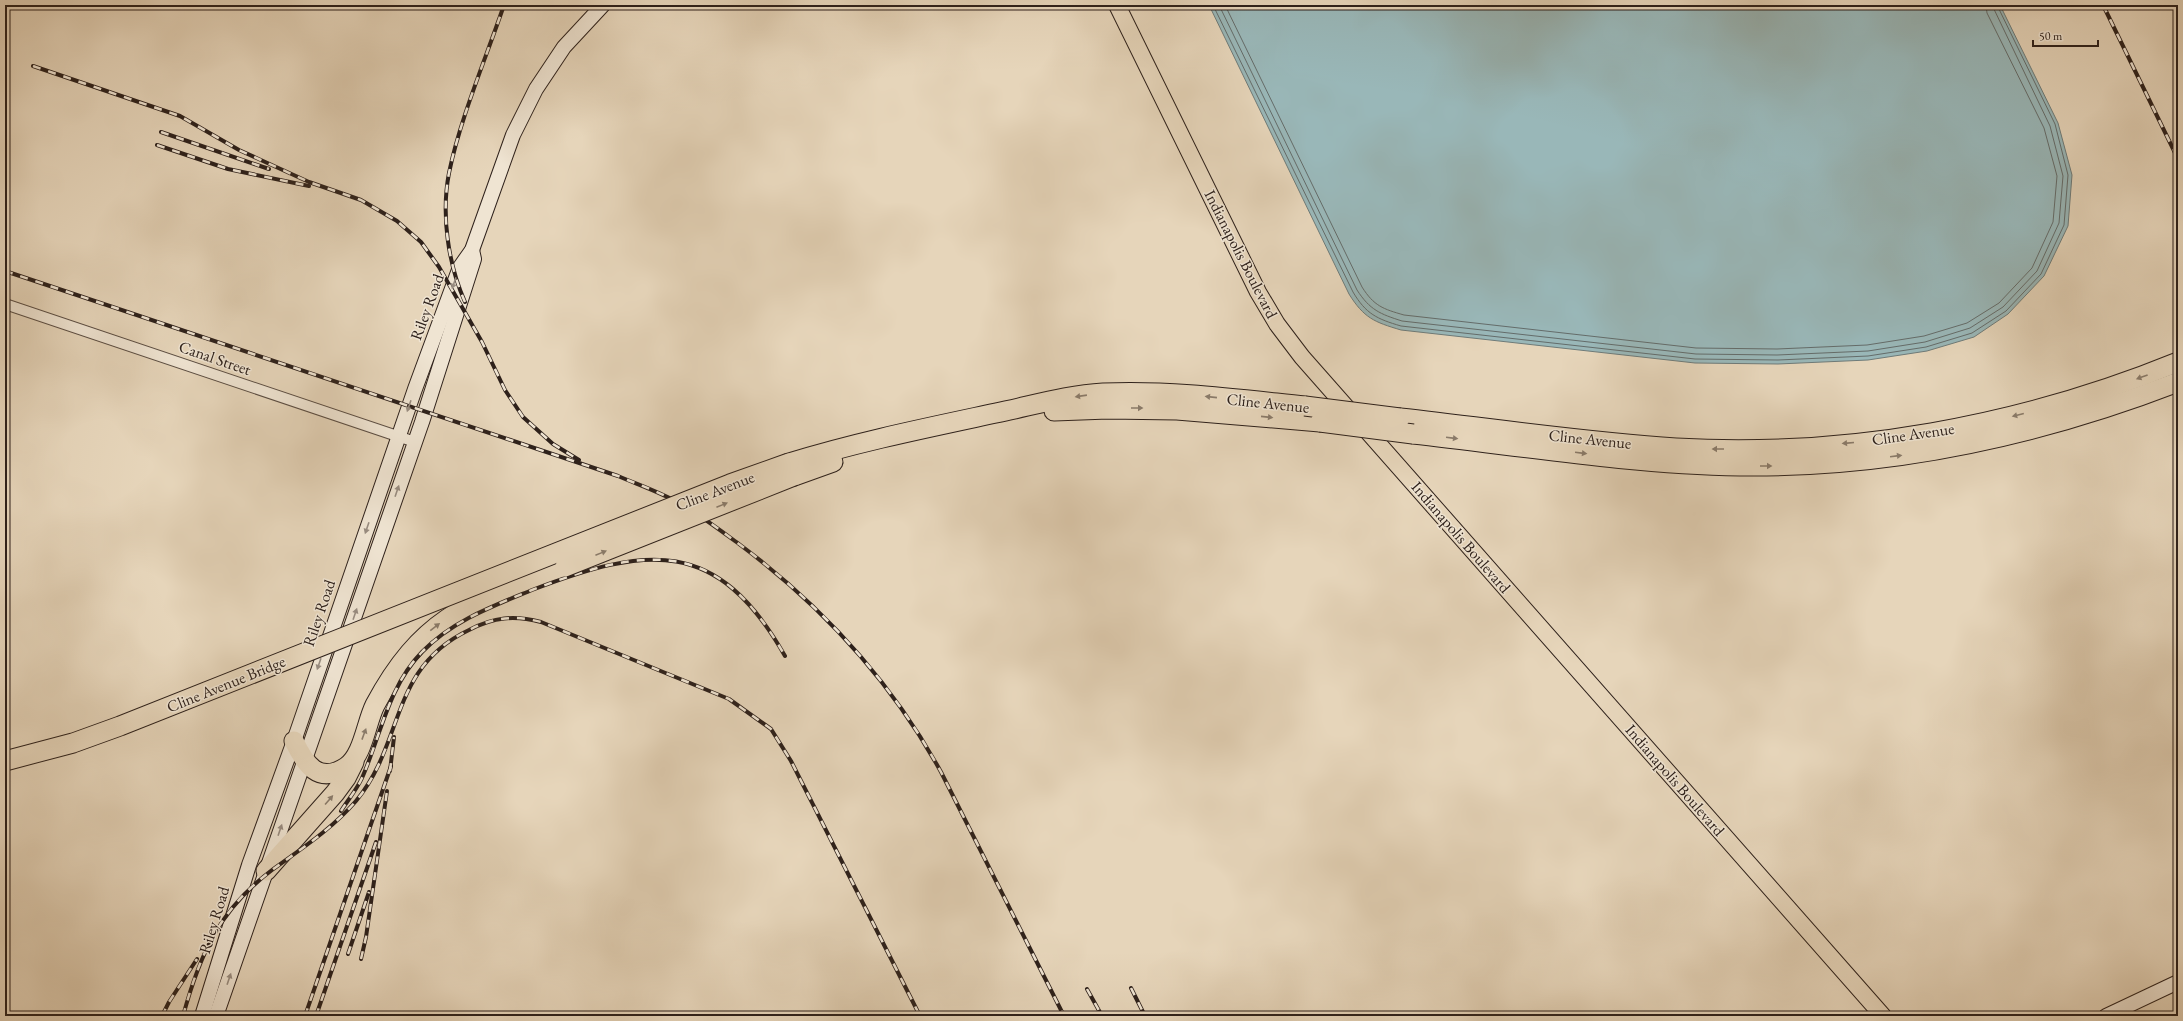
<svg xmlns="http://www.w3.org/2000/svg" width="2183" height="1021" font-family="'EB Garamond',serif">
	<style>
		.water { fill: #99b7b8; stroke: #6e7b79 }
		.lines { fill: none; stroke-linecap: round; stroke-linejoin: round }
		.shore { stroke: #646c6a; stroke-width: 1 }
		.street-casing { stroke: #5c4e43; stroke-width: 12 }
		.secondary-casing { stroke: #2e211b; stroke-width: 16 }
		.primary-casing { stroke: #2e211b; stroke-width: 18 }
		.highway-casing { stroke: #2e211b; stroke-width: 21 }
		.street { stroke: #efe4d2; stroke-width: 10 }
		.secondary { stroke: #efe4d2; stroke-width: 14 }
		.primary { stroke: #e6d5ba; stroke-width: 16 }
		.highway { stroke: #e6d5ba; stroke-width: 19 }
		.rail-casing { stroke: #2e211b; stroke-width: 4 }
		.rail { stroke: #efe4d2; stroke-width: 2.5; stroke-dasharray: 8; stroke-linecap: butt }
		.highway-bridge-casing { stroke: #2e211b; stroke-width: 21; stroke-linecap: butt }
		.highway-bridge { stroke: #e6d5ba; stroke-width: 19 }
		.oneway { fill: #988c80 }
		.oneway2 { fill: #8a7b6a }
		.labels { text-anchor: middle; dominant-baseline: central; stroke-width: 3; stroke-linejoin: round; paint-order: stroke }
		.street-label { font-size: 16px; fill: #2e211b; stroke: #efe4d2 }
	</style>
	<rect width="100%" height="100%" fill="#e6d5ba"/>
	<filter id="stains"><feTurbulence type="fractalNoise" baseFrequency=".005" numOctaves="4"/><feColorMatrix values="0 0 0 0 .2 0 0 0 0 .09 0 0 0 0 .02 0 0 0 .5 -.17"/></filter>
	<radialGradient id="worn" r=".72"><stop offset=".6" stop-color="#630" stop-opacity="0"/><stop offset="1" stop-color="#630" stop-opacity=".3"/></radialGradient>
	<path class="water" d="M1209,5H2000L2058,123L2072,175L2068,226L2044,276L2008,314L1974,337L1927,351L1868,360L1778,364L1695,363L1401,330C1374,322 1364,318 1349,294Z"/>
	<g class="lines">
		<g class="shore">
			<path d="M1213,5L1353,292C1366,314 1377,319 1401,326L1695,359L1778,360L1868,356L1926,347L1972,333L2006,311L2041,274L2064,225L2068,175L2055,124L1997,5"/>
			<path d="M1219,5L1357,290C1370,310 1380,314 1402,321L1696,354L1777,355L1868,351L1925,342L1970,328L2003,307L2037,271L2059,223L2063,176L2050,126L1992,5"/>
			<path d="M1225,5L1362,287C1374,306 1383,309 1404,315L1696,348L1777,349L1867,345L1924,336L1967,323L1999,303L2032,268L2053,222L2057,176L2044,128L1987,13L1986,5"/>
		</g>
		<defs>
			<polyline id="street" points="5,304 415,442"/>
			<g id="secondary">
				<polyline points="202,1016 249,865 294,741 415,389 460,267 472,250 513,135 536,89 564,47 603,5"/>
				<polyline points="216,1016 422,422 474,259 472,250"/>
				<polyline points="2106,1016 2178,982"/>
			</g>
			<polyline id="primary" points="1117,5 1258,292 1277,324 1302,357 1883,1016"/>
			<g id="highway">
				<polyline points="1054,411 1108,409 1177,410 1320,422"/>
				<path d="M1400,418C1491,428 1584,442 1676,448C1846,458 2021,426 2178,362"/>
				<path d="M1413,434C1521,446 1630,464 1740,466C1890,468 2038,436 2178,382"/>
				<path d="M789,463C857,442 926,428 996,413C1031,406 1067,395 1103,393C1171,390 1238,399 1305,406"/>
				<polyline points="794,476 833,462"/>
				<path d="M294,741C305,764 318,785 346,767C363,756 366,723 375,705C424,613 474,601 565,567"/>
				<polyline points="266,871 335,793 346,778 354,762"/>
			</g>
		</defs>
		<use href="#street" class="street-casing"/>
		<use href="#secondary" class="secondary-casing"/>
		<use href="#primary" class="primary-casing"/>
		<use href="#highway" class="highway-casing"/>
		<use href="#street" class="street"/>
		<use href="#secondary" class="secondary"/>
		<use href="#primary" class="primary"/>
		<use href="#highway" class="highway"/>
		<defs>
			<g id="rail">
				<polyline points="2103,5 2178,159"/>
				<polyline points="33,66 180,116 239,150 309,182 361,200 397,221 421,242 439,267 482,342 505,390 523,417 553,444 579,460"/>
				<polyline points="161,132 269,169"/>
				<polyline points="157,145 228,169 309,186"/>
				<path d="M5,271L618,476C639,485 660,492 679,503C700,515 720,530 739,544C822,606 891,681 941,772L1064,1016"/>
				<path d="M465,302C448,264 441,214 449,173C460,119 486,58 504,5"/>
				<polyline points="390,771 394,737"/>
				<path d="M341,811C348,800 357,789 362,778C381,735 388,687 422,652C452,621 493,606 532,590C647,546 717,536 785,656"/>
				<polyline points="348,954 369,892"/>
				<polyline points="361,959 366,937 387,791"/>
				<polyline points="1131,988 1145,1016"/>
				<polyline points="1087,989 1102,1016"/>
				<polyline points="162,1016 169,1002 197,959"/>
				<path d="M183,1016C200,954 219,910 272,870C301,849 332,829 356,801C405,742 389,668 469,630C494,617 514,615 541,622L729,699L771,729L791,761L920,1016"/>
				<polyline points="305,1016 391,766"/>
				<polyline points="316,1016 376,842"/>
			</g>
		</defs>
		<use href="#rail" class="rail-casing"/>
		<use href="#rail" class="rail"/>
		<defs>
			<g id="highway-bridge">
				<polyline points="1305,406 1400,418"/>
				<polyline points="1320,422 1413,434"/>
				<polyline points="565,567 794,476"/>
				<polyline points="5,761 73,743 120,726 730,484 789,463"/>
			</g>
		</defs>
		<use href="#highway-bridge" class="highway-bridge-casing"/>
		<use href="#highway-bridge" class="highway-bridge"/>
	</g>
	<defs><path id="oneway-solid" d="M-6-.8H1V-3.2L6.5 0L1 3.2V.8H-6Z"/></defs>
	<g class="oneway">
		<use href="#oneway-solid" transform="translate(454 283) rotate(110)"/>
		<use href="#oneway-solid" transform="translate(409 406) rotate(109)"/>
		<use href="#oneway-solid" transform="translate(397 491) rotate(-71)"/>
		<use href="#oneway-solid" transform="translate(367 528) rotate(109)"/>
		<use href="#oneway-solid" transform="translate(355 614) rotate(-71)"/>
		<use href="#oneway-solid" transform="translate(319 664) rotate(109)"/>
		<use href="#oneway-solid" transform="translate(280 830) rotate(-71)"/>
		<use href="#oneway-solid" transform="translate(229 979) rotate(-71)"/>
	</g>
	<g class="oneway2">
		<use href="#oneway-solid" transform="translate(2142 377) rotate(160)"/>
		<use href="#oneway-solid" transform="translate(1081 396) rotate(172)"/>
		<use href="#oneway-solid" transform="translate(1211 397) rotate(-174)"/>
		<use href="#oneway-solid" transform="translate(1137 408)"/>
		<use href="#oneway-solid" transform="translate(2018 415) rotate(166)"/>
		<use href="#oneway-solid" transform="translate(1267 417) rotate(6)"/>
		<use href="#oneway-solid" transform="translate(1452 438) rotate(7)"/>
		<use href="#oneway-solid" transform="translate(1848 443) rotate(175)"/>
		<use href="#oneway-solid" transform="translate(1718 449) rotate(-180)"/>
		<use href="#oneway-solid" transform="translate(1581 453) rotate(7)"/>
		<use href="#oneway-solid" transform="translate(1896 456) rotate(-7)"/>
		<use href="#oneway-solid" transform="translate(1766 466)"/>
		<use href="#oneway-solid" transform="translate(722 505) rotate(-22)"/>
		<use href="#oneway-solid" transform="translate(601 553) rotate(-22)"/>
		<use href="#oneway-solid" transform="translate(435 627) rotate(-38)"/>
		<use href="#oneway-solid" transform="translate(364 734) rotate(-70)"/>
		<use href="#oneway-solid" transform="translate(329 800) rotate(-49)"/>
	</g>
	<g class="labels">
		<g class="street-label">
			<text transform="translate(1241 254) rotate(63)">Indianapolis Boulevard</text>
			<text transform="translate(427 307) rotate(-70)">Riley Road</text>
			<text transform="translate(215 358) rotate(19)">Canal Street</text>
			<text transform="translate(1268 403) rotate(6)">Cline Avenue</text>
			<text transform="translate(1913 434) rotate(-8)">Cline Avenue</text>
			<text transform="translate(1590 439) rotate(6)">Cline Avenue</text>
			<text transform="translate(715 491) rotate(-21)">Cline Avenue</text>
			<text transform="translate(1461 537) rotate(49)">Indianapolis Boulevard</text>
			<text transform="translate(319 613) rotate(-71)">Riley Road</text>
			<text transform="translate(226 684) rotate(-22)">Cline Avenue Bridge</text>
			<text transform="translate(1675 780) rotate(49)">Indianapolis Boulevard</text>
			<text transform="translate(214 920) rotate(-73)">Riley Road</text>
		</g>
	</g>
	<rect width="2183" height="1021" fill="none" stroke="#e6d5ba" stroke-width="20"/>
	<rect x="6" y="6" width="2171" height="1009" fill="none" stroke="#2e211b" stroke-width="2"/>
	<rect x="10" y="10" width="2163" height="1001" fill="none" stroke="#2e211b"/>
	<path d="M2033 40v6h65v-6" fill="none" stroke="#2e211b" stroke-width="2"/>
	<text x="2039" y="40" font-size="12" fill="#2e211b" stroke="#efe4d2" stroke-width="3" paint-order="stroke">50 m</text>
	<rect width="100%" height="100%" filter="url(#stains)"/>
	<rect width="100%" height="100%" fill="url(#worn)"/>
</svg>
